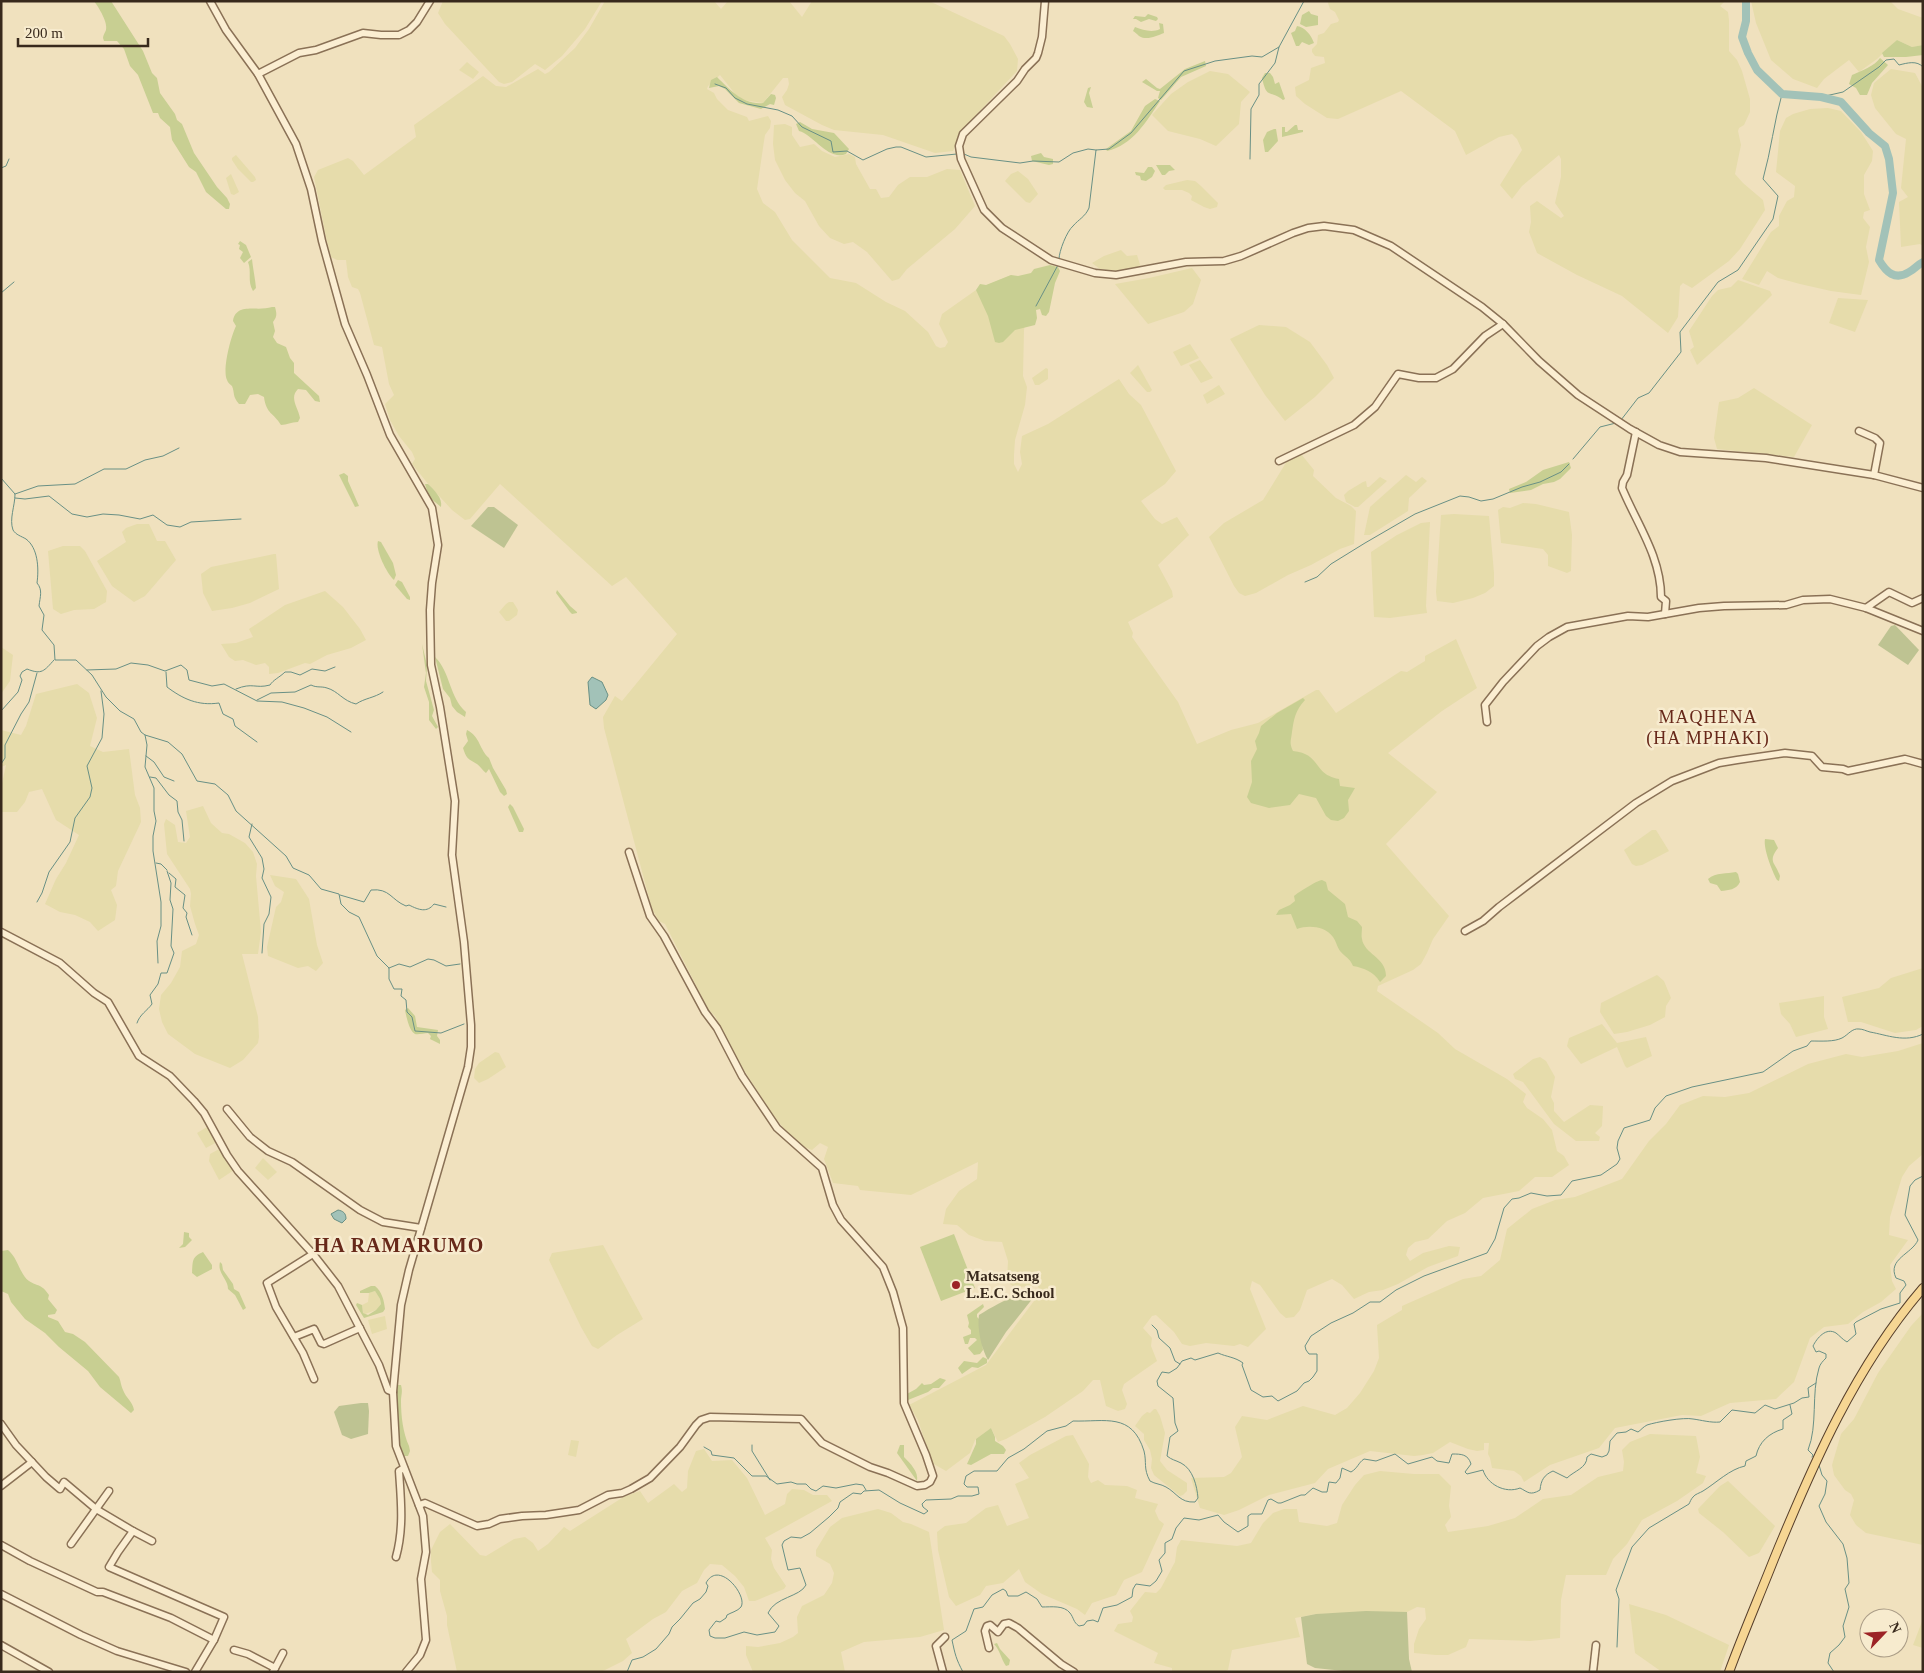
<svg xmlns="http://www.w3.org/2000/svg" width="1924" height="1673" font-family="'Times New Roman',serif">
	<style>
		.farmland { fill: #e6dcab }
		.green { fill: #c8cf92 }
		.cemetery { fill: #bec392 }
		.water { fill: #a2c2b8; stroke: #699085 }
		.lines { fill: none; stroke-linecap: round; stroke-linejoin: round }
		.stream { stroke: #699085; stroke-width: 1 }
		.river { stroke: #a2c2b8; stroke-width: 8 }
		.minor-casing { stroke: #8a7156; stroke-width: 9 }
		.major-casing { stroke: #573f2b; stroke-width: 10 }
		.minor { stroke: #fbeed2; stroke-width: 6 }
		.major { stroke: #f6d693; stroke-width: 8 }
		.poi-dot { fill: #9c2326; stroke: #f7ebce; stroke-width: 2 }
		.labels { text-anchor: middle; dominant-baseline: central; stroke-width: 5; stroke-linejoin: round; paint-order: stroke }
		.poi-label { font-size: 15px; font-weight: bold; fill: #38291c; stroke: #f7ebce; text-anchor: start }
		.quarter-label { font-size: 18px; letter-spacing: 1px; fill: #672819; stroke: #f7ebce }
		.district-label { font-size: 20px; font-weight: bold; letter-spacing: 1px; fill: #672819; stroke: #f7ebce }
	</style>
	<rect width="100%" height="100%" fill="#f0e1be"/>
	<g class="farmland">
		<polygon points="443,1 602,1 585,29 562,56 545,70 535,64 512,82 504,84 499,82 445,24 438,13"/>
		<polygon points="605,1 714,1 721,9 728,1 789,1 802,17 812,1 929,1 1004,36 1010,44 1018,59 1017,71 962,130 953,151 935,153 883,135 834,130 822,125 785,105 782,97 787,90 789,84 788,78 783,78 763,103 743,100 736,95 720,75 708,86 707,89 714,93 717,99 728,110 747,117 749,121 768,116 771,121 770,128 765,135 764,141 757,189 763,203 775,212 792,240 830,278 856,283 886,302 905,311 928,332 936,346 940,348 945,347 948,342 939,324 942,314 976,290 1011,275 1026,318 1024,330 1023,376 1027,387 1025,405 1015,440 1014,455 1014,464 1018,472 1022,464 1020,452 1022,436 1048,424 1119,379 1129,394 1141,405 1176,471 1165,484 1141,501 1155,519 1162,524 1177,517 1189,535 1158,565 1172,591 1173,597 1128,622 1133,633 1132,637 1178,702 1197,744 1231,730 1258,723 1316,690 1319,690 1336,713 1401,671 1407,672 1425,661 1425,656 1456,639 1477,688 1442,711 1388,753 1437,792 1386,844 1449,916 1433,939 1427,953 1421,964 1413,970 1378,986 1377,991 1438,1033 1455,1049 1507,1079 1526,1094 1523,1102 1527,1108 1543,1119 1552,1130 1557,1151 1564,1156 1569,1165 1552,1177 1535,1177 1519,1191 1483,1198 1465,1213 1447,1221 1428,1239 1415,1242 1408,1248 1406,1255 1410,1261 1423,1253 1449,1246 1460,1247 1458,1256 1428,1267 1398,1284 1383,1290 1369,1292 1354,1299 1342,1285 1332,1279 1307,1290 1300,1310 1294,1317 1286,1318 1280,1313 1260,1285 1252,1281 1250,1289 1266,1329 1248,1347 1240,1344 1234,1346 1206,1343 1190,1346 1182,1344 1174,1332 1156,1315 1152,1316 1143,1328 1152,1338 1151,1346 1157,1361 1124,1384 1122,1390 1127,1404 1125,1409 1118,1411 1106,1406 1100,1380 1093,1380 1083,1391 1045,1417 1006,1439 998,1442 991,1428 975,1440 970,1453 946,1471 932,1463 918,1420 909,1405 986,1365 1040,1293 1038,1286 1014,1287 1010,1284 1007,1280 1008,1261 1002,1242 985,1241 969,1235 957,1225 943,1224 946,1209 959,1191 977,1179 978,1162 911,1195 860,1190 858,1186 833,1183 824,1159 828,1147 820,1143 812,1150 796,1144 771,1112 742,1067 715,1016 708,1009 665,924 659,921 652,909 604,728 603,717 615,696 622,701 677,634 626,577 612,586 500,484 470,519 465,520 452,510 429,485 412,464 415,459 412,452 399,436 390,420 385,404 394,395 389,384 382,347 374,345 360,293 358,289 352,287 348,277 346,260 337,260 331,257 326,237 314,177 318,170 348,158 353,161 364,175 416,137 414,125 483,76 496,86 506,87 538,69 545,74 549,72 575,48 589,29"/>
		<polygon points="1329,1 1725,1 1720,6 1728,12 1729,20 1729,51 1737,60 1742,71 1750,99 1750,112 1744,125 1739,128 1738,131 1741,145 1735,174 1743,183 1763,200 1765,210 1740,249 1729,261 1692,288 1683,283 1680,286 1678,317 1668,333 1622,296 1577,275 1537,253 1529,232 1531,222 1530,206 1537,201 1561,218 1564,216 1555,203 1561,177 1561,159 1559,155 1522,186 1512,199 1500,185 1522,150 1517,139 1512,134 1499,137 1466,155 1455,131 1401,91 1338,119 1327,118 1305,104 1296,96 1295,87 1309,80 1311,68 1325,63 1324,57 1315,56 1312,52 1312,49 1317,44 1318,35 1324,33 1331,24 1338,22 1339,20 1335,12 1330,9 1328,3"/>
		<polygon points="1751,1 1890,1 1898,9 1923,18 1923,45 1912,47 1897,40 1877,59 1859,72 1849,60 1824,79 1817,88 1793,79 1771,60 1756,23"/>
		<polygon points="467,62 479,72 473,79 459,70"/>
		<polygon points="1891,69 1915,73 1923,88 1923,246 1920,244 1901,247 1899,202 1908,197 1901,188 1906,139 1896,134 1875,108 1871,95 1874,83"/>
		<polygon points="1210,71 1228,74 1250,92 1241,102 1239,124 1216,146 1200,139 1168,131 1152,115 1171,94 1188,82"/>
		<polygon points="1828,108 1841,111 1861,132 1873,151 1872,161 1864,175 1864,194 1870,210 1864,212 1863,218 1870,227 1866,247 1869,262 1861,295 1831,291 1800,284 1778,278 1767,271 1759,285 1742,279 1771,232 1779,226 1779,216 1787,201 1794,197 1795,186 1776,172 1780,131 1786,118 1793,114 1810,109"/>
		<polygon points="785,124 792,127 792,135 800,147 814,144 822,151 835,157 849,154 855,157 856,164 870,189 876,189 881,198 889,197 898,185 910,177 927,177 947,169 960,170 975,206 955,229 907,269 899,279 892,281 867,252 853,242 844,244 830,238 819,226 805,201 795,193 785,180 775,160 773,144 774,125"/>
		<polygon points="236,155 255,177 256,180 253,182 251,182 238,169 232,160 232,158"/>
		<polygon points="1018,171 1028,179 1038,194 1030,203 1026,202 1005,181 1011,174"/>
		<polygon points="231,174 239,192 234,195 231,194 226,178"/>
		<polygon points="1187,180 1195,181 1201,186 1218,203 1217,207 1210,209 1204,207 1191,200 1192,196 1189,193 1182,190 1165,190 1163,188 1166,185"/>
		<polygon points="1121,250 1127,256 1137,255 1141,268 1115,271 1100,269 1092,263 1104,256"/>
		<polygon points="1192,268 1201,280 1193,304 1184,312 1148,324 1115,284 1149,278"/>
		<polygon points="1738,280 1770,291 1772,295 1742,325 1697,365 1690,350 1694,347 1689,331 1712,296 1718,290 1731,287"/>
		<polygon points="1838,298 1868,300 1855,332 1829,323"/>
		<polygon points="1259,325 1286,327 1310,342 1327,365 1334,378 1315,397 1285,421 1265,395 1230,339"/>
		<polygon points="1190,344 1199,358 1181,366 1173,352"/>
		<polygon points="1200,360 1213,378 1201,383 1189,365"/>
		<polygon points="1138,365 1152,390 1150,392 1147,392 1130,373"/>
		<polygon points="1046,368 1048,369 1048,379 1039,385 1035,385 1032,378"/>
		<polygon points="1219,385 1225,394 1207,404 1203,395"/>
		<polygon points="1754,388 1812,425 1794,457 1717,449 1714,438 1719,402 1738,398"/>
		<polygon points="1301,454 1314,470 1313,476 1336,498 1351,506 1356,511 1354,544 1340,549 1311,565 1288,575 1256,593 1245,596 1239,593 1234,586 1209,537 1224,523 1263,500 1287,461"/>
		<polygon points="1406,475 1416,482 1422,477 1427,481 1409,498 1408,511 1370,535 1364,535 1370,507"/>
		<polygon points="1380,477 1387,481 1358,507 1355,507 1346,502 1344,495 1348,491 1363,482 1366,481 1367,487 1369,487"/>
		<polygon points="1523,503 1536,504 1569,512 1572,535 1571,571 1567,573 1548,566 1548,555 1543,549 1501,543 1498,510 1503,507 1510,508"/>
		<polygon points="1454,514 1489,516 1494,573 1494,586 1485,593 1473,598 1453,603 1437,601 1436,592 1441,515"/>
		<polygon points="1430,522 1426,606 1427,613 1390,618 1374,617 1371,552 1397,535 1421,523"/>
		<polygon points="137,524 149,524 157,541 165,541 176,560 145,596 134,602 112,586 97,561 126,542 122,532 126,528"/>
		<polygon points="63,546 80,546 85,551 107,591 106,602 94,609 74,610 61,614 53,609 48,551"/>
		<polygon points="274,554 276,554 279,589 250,603 232,608 212,611 203,593 201,574 211,567"/>
		<polygon points="325,591 343,607 360,629 366,640 351,648 327,655 310,664 305,663 278,673 269,674 269,667 265,663 256,665 243,660 235,661 229,657 221,644 236,643 253,637 249,629 285,605"/>
		<polygon points="509,602 513,602 515,605 518,610 517,615 509,621 506,621 499,612 506,604"/>
		<polygon points="1,647 13,655 10,681 1,694"/>
		<polygon points="77,684 89,693 97,718 90,746 103,752 129,749 135,795 140,808 141,822 118,871 116,886 111,890 117,905 115,920 98,931 90,922 75,915 60,912 45,904 56,879 66,863 79,835 56,820 42,789 29,792 25,802 17,812 1,812 1,788 6,765 1,767 1,730 21,735 26,726 36,694"/>
		<polygon points="203,806 211,823 222,833 229,834 245,843 253,852 257,864 256,876 261,932 258,954 242,954 258,1017 259,1037 258,1043 243,1060 230,1068 195,1054 168,1034 162,1022 159,1009 161,995 171,983 180,967 182,951 196,944 199,935 195,924 190,906 191,894 190,889 167,854 164,824 166,819 175,825 178,842 186,843 190,837 186,811"/>
		<polygon points="1652,830 1656,830 1669,851 1642,865 1636,866 1632,864 1624,850"/>
		<polygon points="270,875 296,879 309,899 317,945 323,963 316,971 308,966 298,968 268,956 267,947 276,907 281,902 284,892 275,886"/>
		<polygon points="1923,968 1923,1026 1916,1030 1895,1033 1861,1022 1848,1022 1842,997 1879,988 1891,978"/>
		<polygon points="1657,975 1664,981 1671,998 1666,1006 1665,1017 1650,1025 1627,1032 1614,1034 1600,1012 1601,1003"/>
		<polygon points="1824,996 1824,1017 1828,1029 1796,1037 1790,1024 1781,1014 1779,1003"/>
		<polygon points="1602,1024 1617,1043 1646,1037 1652,1056 1627,1068 1625,1066 1617,1047 1581,1064 1567,1046 1569,1038"/>
		<polygon points="1923,1043 1923,1154 1909,1166 1902,1177 1890,1217 1889,1235 1908,1240 1890,1265 1892,1281 1896,1289 1881,1302 1863,1312 1848,1324 1824,1327 1810,1338 1794,1382 1776,1399 1730,1403 1701,1416 1682,1415 1615,1428 1599,1448 1550,1465 1524,1482 1521,1476 1514,1471 1492,1468 1490,1458 1488,1454 1489,1443 1484,1443 1484,1450 1477,1451 1468,1449 1450,1442 1433,1453 1423,1455 1414,1456 1370,1451 1328,1469 1315,1483 1269,1495 1239,1510 1224,1515 1200,1508 1191,1478 1224,1477 1231,1473 1242,1457 1235,1427 1242,1416 1267,1420 1303,1406 1335,1415 1347,1408 1360,1393 1374,1371 1379,1358 1377,1325 1402,1310 1402,1306 1463,1279 1481,1276 1500,1260 1507,1229 1532,1209 1555,1200 1575,1197 1622,1179 1649,1141 1666,1124 1680,1105 1703,1096 1725,1097 1749,1093 1808,1064 1846,1054 1862,1057 1898,1051"/>
		<polygon points="495,1052 499,1053 506,1067 488,1079 479,1083 474,1078 475,1069 479,1063"/>
		<polygon points="1540,1057 1546,1061 1555,1077 1551,1097 1554,1103 1554,1111 1564,1122 1590,1105 1603,1106 1602,1126 1595,1133 1600,1137 1599,1141 1576,1141 1554,1124 1523,1082 1515,1079 1513,1074 1533,1059"/>
		<polygon points="207,1127 217,1142 206,1148 197,1133"/>
		<polygon points="221,1148 234,1170 219,1180 209,1161 210,1154"/>
		<polygon points="263,1158 277,1172 268,1180 255,1168"/>
		<polygon points="603,1245 643,1319 617,1335 598,1349 592,1346 581,1327 549,1260 552,1253"/>
		<polygon points="375,1291 380,1299 381,1304 376,1310 365,1314 363,1313 362,1305 368,1302 369,1293"/>
		<polygon points="1923,1313 1923,1545 1866,1533 1856,1525 1850,1515 1854,1500 1851,1494 1845,1490 1834,1475 1832,1465 1841,1434 1854,1419 1878,1373 1911,1326"/>
		<polygon points="385,1316 387,1329 372,1334 368,1320"/>
		<polygon points="1154,1409 1156,1409 1160,1416 1165,1433 1160,1461 1167,1470 1187,1483 1187,1491 1183,1495 1180,1496 1154,1475 1151,1468 1152,1459 1150,1450 1144,1440 1144,1434 1135,1426 1142,1416 1147,1412 1150,1413"/>
		<polygon points="1650,1434 1696,1436 1700,1457 1696,1473 1706,1476 1703,1483 1677,1501 1642,1520 1627,1544 1613,1559 1606,1575 1566,1575 1561,1600 1560,1638 1530,1641 1469,1639 1466,1647 1448,1655 1436,1655 1414,1653 1414,1644 1419,1629 1426,1619 1425,1608 1417,1607 1407,1612 1316,1614 1295,1618 1300,1637 1232,1650 1228,1670 1223,1672 1172,1672 1172,1668 1154,1663 1158,1653 1114,1631 1118,1624 1132,1622 1133,1617 1130,1611 1145,1592 1156,1593 1161,1588 1175,1562 1177,1547 1181,1540 1237,1546 1251,1543 1263,1523 1273,1513 1284,1509 1297,1509 1299,1522 1327,1526 1337,1523 1342,1505 1355,1485 1364,1475 1380,1471 1414,1474 1439,1474 1451,1486 1449,1506 1451,1517 1445,1525 1448,1532 1488,1526 1515,1518 1543,1499 1571,1495 1598,1477 1623,1471 1624,1462 1622,1450 1630,1442"/>
		<polygon points="1073,1435 1089,1464 1088,1477 1091,1483 1098,1480 1105,1485 1127,1486 1137,1490 1135,1498 1158,1504 1155,1511 1159,1520 1164,1524 1142,1572 1124,1580 1116,1595 1092,1603 1085,1615 1077,1609 1042,1594 1025,1582 1019,1569 1003,1583 986,1586 980,1595 956,1606 949,1597 938,1550 937,1532 945,1526 966,1523 986,1508 998,1505 1007,1526 1029,1518 1015,1484 1029,1478 1019,1463 1030,1455 1066,1436"/>
		<polygon points="571,1440 579,1441 576,1457 568,1455"/>
		<polygon points="704,1449 712,1461 732,1460 747,1478 765,1515 785,1504 787,1494 792,1489 804,1490 813,1495 827,1495 832,1501 765,1538 772,1550 771,1559 774,1568 786,1586 784,1589 755,1601 749,1601 744,1587 735,1576 722,1565 710,1564 704,1570 697,1583 682,1591 666,1612 653,1619 626,1639 632,1653 623,1661 601,1672 457,1672 447,1625 447,1616 440,1591 440,1580 432,1572 431,1561 431,1550 440,1532 450,1524 480,1555 486,1556 514,1539 525,1537 533,1543 538,1551 548,1544 564,1527 570,1531 625,1496 640,1491 648,1503 674,1484 682,1492 687,1488 688,1471 696,1451"/>
		<polygon points="1728,1481 1775,1526 1759,1553 1749,1557 1723,1532 1699,1513 1698,1509 1720,1486"/>
		<polygon points="878,1509 891,1513 903,1522 911,1524 929,1532 944,1630 920,1637 864,1642 841,1652 845,1672 753,1672 746,1655 746,1646 758,1647 780,1643 793,1637 798,1633 797,1617 802,1606 824,1595 832,1583 834,1573 830,1564 816,1556 816,1550 830,1527 842,1518"/>
		<polygon points="1629,1604 1666,1615 1729,1645 1720,1672 1662,1672 1635,1653"/>
		<polygon points="1923,1619 1923,1648 1913,1645"/>
	</g>
	<g class="green">
		<path d="M94,1H111L143,51L152,73L157,78L160,93L175,114L177,120L182,124L194,153L217,187L227,198L230,204L229,209H226L206,192L196,172L189,167L172,140L170,127L160,118L158,113H153L138,75L130,66L124,49L117,41H104L103,38C103,35 105,33 106,30C108,22 99,8 94,1Z"/>
		<polygon points="1309,11 1311,14 1318,16 1318,25 1306,27 1300,24 1302,15"/>
		<polygon points="1148,14 1157,17 1158,19 1156,21 1149,19 1141,22 1136,19 1133,19 1135,16 1145,17"/>
		<path d="M1159,23L1163,24L1164,33C1156,36 1147,41 1139,36C1137,34 1135,32 1133,31L1135,27C1143,30 1152,33 1160,29Z"/>
		<path d="M1297,26C1305,27 1311,35 1314,43L1309,45L1302,42L1299,46H1296L1291,33L1295,31Z"/>
		<polygon points="1897,40 1912,47 1923,45 1923,55 1906,57 1884,57 1882,53"/>
		<path d="M1880,58L1888,65L1872,83L1867,95H1860L1856,88L1849,84L1852,75C1861,71 1875,66 1880,58Z"/>
		<polygon points="1205,61 1206,66 1181,77 1161,100 1158,98 1160,91 1157,91 1142,82 1146,79 1157,88 1160,89 1185,69"/>
		<path d="M1265,73H1270L1273,77L1275,84L1279,82L1285,99L1283,100C1269,89 1267,100 1262,78Z"/>
		<path d="M717,77C729,89 743,105 763,103L771,94L775,95L776,98L774,105L770,104L761,109L739,103L725,89L719,86L709,88L711,80Z"/>
		<polygon points="1091,87 1089,93 1093,108 1087,107 1084,102 1088,88"/>
		<path d="M1155,99L1160,101C1146,122 1133,145 1107,151L1106,149L1131,131L1145,106Z"/>
		<path d="M800,122L812,129L834,133L849,149L846,154C828,161 814,135 799,131L796,124Z"/>
		<polygon points="1295,125 1297,125 1298,130 1303,130 1303,132 1282,137 1282,127 1285,127 1285,132 1287,132"/>
		<polygon points="1274,129 1276,129 1278,141 1268,152 1265,152 1263,140 1267,132"/>
		<polygon points="1041,153 1044,157 1053,159 1053,164 1049,165 1032,161 1031,156"/>
		<polygon points="1156,165 1170,165 1175,170 1169,171 1165,175 1162,175"/>
		<polygon points="1148,167 1152,167 1155,171 1152,177 1146,181 1141,180 1140,176 1136,175 1135,172 1144,173"/>
		<polygon points="240,241 246,245 251,257 244,263 240,258 243,252 239,249 240,245 238,244"/>
		<path d="M252,259C253,269 255,277 256,288L253,291C247,281 252,272 248,262Z"/>
		<polygon points="1050,265 1058,267 1060,271 1055,283 1049,312 1046,316 1042,315 1040,309 1036,310 1037,318 1035,325 1015,330 1003,342 999,343 995,342 988,316 976,290 980,284 986,285 1011,275 1018,276 1031,273 1034,269"/>
		<path d="M272,307H275C277,314 277,317 273,322L275,331L273,337L277,343L286,347L290,358L294,363V373L319,396L320,402L315,401L306,390L298,389C289,398 298,407 300,418L298,422C291,422 287,425 281,425C274,413 266,414 264,397L258,394L250,395L245,404H239C232,396 235,393 232,386C230,384 228,383 227,380C222,370 231,336 236,326L233,321C236,302 258,312 272,307Z"/>
		<polygon points="1569,462 1571,468 1560,479 1554,482 1543,484 1531,490 1510,493 1509,489 1526,482 1543,470"/>
		<polygon points="344,473 348,476 348,481 359,506 355,507 339,475"/>
		<path d="M425,484H428C434,490 443,498 441,507L429,497Z"/>
		<path d="M378,541L381,542L393,563L396,575L394,580C387,574 375,550 378,541Z"/>
		<polygon points="398,580 402,582 410,597 410,600 407,599 395,585"/>
		<polygon points="557,590 570,606 577,612 577,613 572,614 570,612 556,593"/>
		<polygon points="422,644 427,665 426,681 434,710 432,716 438,727 436,729 429,720 429,702 424,687 426,673"/>
		<path d="M435,657C451,673 449,697 466,712L465,717L457,712L452,706L450,698L443,689Z"/>
		<path d="M1303,698L1305,700C1295,711 1294,719 1292,732C1291,741 1289,743 1293,751C1322,754 1312,774 1339,779L1340,786L1355,788L1348,800L1349,811L1344,818L1338,821L1331,820L1326,816L1316,798L1299,794L1290,805L1269,808L1251,803L1247,797L1252,782L1251,761L1257,749L1255,741L1259,733L1261,726L1277,713Z"/>
		<path d="M467,730C480,736 480,751 489,758L493,768L506,790L507,794L504,796L500,792L489,769L486,773C483,771 480,766 477,764C468,759 466,758 463,748L468,741L466,734Z"/>
		<polygon points="510,804 513,807 524,829 523,832 519,832 508,807"/>
		<path d="M1765,839L1774,840L1778,848C1767,862 1776,863 1780,876L1779,881L1777,880C1772,871 1763,848 1765,839Z"/>
		<path d="M1736,872L1738,874L1740,882C1736,890 1729,890 1721,891L1717,885L1710,883L1708,879C1716,872 1727,874 1736,872Z"/>
		<path d="M1322,880L1326,882L1328,890L1345,904L1348,917L1357,921L1362,927C1362,931 1361,936 1362,939C1364,954 1386,957 1386,976L1380,982C1374,972 1364,968 1353,966C1349,957 1346,958 1340,951C1337,947 1336,941 1333,937C1325,926 1308,925 1297,929L1291,914L1276,915L1279,910L1290,905L1295,901L1294,896C1299,892 1316,881 1322,880Z"/>
		<path d="M408,1008L415,1016L417,1027L438,1030L437,1036L440,1040V1044L430,1039L431,1036L428,1033C424,1033 418,1035 415,1034C409,1031 406,1015 405,1010Z"/>
		<polygon points="184,1232 189,1233 189,1237 192,1240 185,1247 179,1248 183,1244"/>
		<polygon points="954,1234 975,1288 941,1301 920,1247"/>
		<path d="M8,1250C18,1258 20,1275 29,1281C38,1287 41,1283 49,1295L48,1299L57,1310L55,1314L48,1315V1317L58,1321L65,1332L73,1334L85,1342L119,1377C121,1382 121,1386 123,1390C126,1398 133,1402 134,1410L131,1413L100,1387L88,1371L59,1347L45,1333L25,1319L11,1302L8,1294L1,1291V1251Z"/>
		<path d="M203,1252L212,1265V1269L197,1277L192,1273C193,1262 191,1257 203,1252Z"/>
		<path d="M220,1262L222,1264L223,1270L233,1284L234,1289L239,1292L246,1308L243,1310L235,1295L228,1289C228,1279 217,1273 220,1262Z"/>
		<path d="M371,1286H375C382,1292 384,1300 385,1309L383,1312L364,1318L356,1305L357,1303L362,1305L363,1313L368,1315L376,1310L381,1304L380,1299L375,1291L369,1293H360V1291Z"/>
		<polygon points="983,1304 984,1307 977,1314 977,1317 979,1319 983,1350 980,1354 974,1355 968,1348 977,1340 975,1338 970,1338 968,1344 965,1344 963,1337 971,1334 971,1330 968,1327 969,1323 967,1315"/>
		<polygon points="983,1357 987,1359 987,1363 978,1368 972,1367 962,1374 958,1368 964,1361 977,1363"/>
		<polygon points="940,1378 946,1380 939,1388 933,1388 928,1392 908,1400 905,1395 916,1389 922,1383 924,1385 931,1384"/>
		<path d="M397,1385H401C403,1392 401,1395 401,1401C401,1416 403,1433 409,1446L410,1451L408,1456H402C392,1439 395,1405 397,1385Z"/>
		<polygon points="991,1428 995,1437 995,1441 1003,1446 1006,1450 1004,1454 991,1454 971,1465 967,1464 976,1444 976,1439"/>
		<path d="M900,1445H904V1457C910,1463 919,1472 917,1481L897,1453Z"/>
		<path d="M997,1643L1000,1649L1010,1660L1009,1665L1006,1666C1001,1659 1000,1650 994,1644Z"/>
	</g>
	<g class="cemetery">
		<polygon points="488,507 494,507 518,525 504,548 471,526"/>
		<polygon points="1895,625 1919,650 1908,665 1878,645 1891,626"/>
		<path d="M1027,1294L1033,1298L1006,1332L988,1360C981,1348 977,1328 979,1315C994,1306 1010,1296 1027,1294Z"/>
		<polygon points="361,1403 368,1403 369,1411 368,1434 351,1439 342,1435 334,1412 339,1406"/>
		<polygon points="1366,1611 1407,1612 1409,1659 1412,1672 1353,1672 1315,1668 1307,1664 1301,1617 1316,1614"/>
	</g>
	<g class="water">
		<polygon points="592,677 602,682 608,695 606,700 596,709 590,705 588,682"/>
		<path d="M338,1210C343,1211 346,1213 346,1219L342,1223L334,1219L331,1214Z"/>
	</g>
	<g class="lines">
		<g class="stream">
			<polyline points="715,84 726,88 735,98 747,104 778,110 792,116 802,127 831,141 833,152 847,151 863,160 887,149 896,147 901,147 926,157 957,154"/>
			<path d="M1821,97L1843,92L1879,67L1886,60L1894,59L1899,65C1907,63 1917,60 1923,67"/>
			<polyline points="964,154 971,157 1020,163 1033,161 1059,162 1073,153 1088,149 1096,150"/>
			<polyline points="1250,159 1251,109 1259,95 1259,84 1275,63 1279,47 1304,1"/>
			<polyline points="1,168 6,166 9,159"/>
			<path d="M1059,259C1059,251 1067,231 1073,226C1079,219 1085,217 1089,208L1096,150L1109,149L1131,133L1184,71L1215,61L1252,56L1262,57L1279,47"/>
			<polyline points="1,293 14,282"/>
			<polyline points="1036,306 1058,265"/>
			<path d="M1621,420L1638,398L1649,393L1681,352L1680,332L1718,282L1738,270L1773,219L1778,196L1763,179C1771,151 1774,122 1782,94"/>
			<polyline points="1573,459 1600,427 1616,423"/>
			<path d="M1,478L15,494C15,506 9,519 13,530C16,535 21,536 26,539C38,548 39,568 37,583C43,590 40,597 39,606L44,615L42,630L54,645L55,660H76L92,675L106,697L120,711L134,719L141,732L145,735L168,742L182,754L197,781L215,784L228,795L236,811L286,856L293,868L309,875L321,889L339,894L341,904L349,912L359,917L377,956L389,968V979L394,989H402L401,996L406,1000L407,1012L412,1017L415,1031L441,1033L464,1024"/>
			<polyline points="15,494 38,486 75,484 104,469 126,469 145,460 163,456 179,448"/>
			<polyline points="15,498 25,499 49,496 72,514 87,517 103,514 119,515 140,519 153,515 167,525 180,527 191,522 241,519"/>
			<polyline points="1305,582 1317,577 1331,564 1365,543 1415,514 1460,496 1469,497 1481,501 1493,499 1522,487 1540,482 1561,472 1569,464"/>
			<polyline points="87,670 116,669 131,663 148,665 165,671 181,665 187,670 189,680 212,686 224,684 257,701 282,702 304,708 327,717 351,732"/>
			<path d="M166,672L167,687C183,699 198,706 219,703L223,714L233,719L235,726L257,742"/>
			<path d="M236,689C253,682 255,689 270,685C273,680 280,677 285,672H291L300,675L312,669L325,671L335,667"/>
			<path d="M257,700L271,693L295,692L311,685C317,688 321,686 327,688C338,691 343,701 356,704C365,698 374,698 383,692"/>
			<path d="M1,711L18,692L22,680L20,676L22,672L27,669C42,675 44,671 54,660"/>
			<polyline points="145,735 147,745 145,767 154,788 154,811 156,821 153,836 153,851 161,902 161,926 157,941 158,963"/>
			<polyline points="146,756 154,762 164,777 174,781"/>
			<polyline points="1,764 5,758 5,745 21,714 29,702 37,673"/>
			<polyline points="150,777 156,778 169,795 177,801 178,812 182,820 184,841"/>
			<polyline points="252,824 249,837 262,858 264,869 262,878 271,897 269,914 264,924 262,953"/>
			<polyline points="156,863 161,864 167,870"/>
			<polyline points="169,873 176,879 175,887 185,895 183,908 187,913 186,917 192,935"/>
			<path d="M340,895L364,902L371,890C390,888 391,900 406,906L409,905C419,910 427,913 434,904L446,907"/>
			<polyline points="37,902 42,893 49,872 70,842 75,818 90,797 92,788 87,766 102,738 104,714 101,691"/>
			<polyline points="389,968 399,964 410,967 428,959 434,960 446,966 460,964"/>
			<path d="M137,1023C140,1014 147,1011 152,1004L150,995L158,984L161,973H167L174,953L171,946L173,909L170,900L171,883L167,871"/>
			<polyline points="1152,1325 1157,1330 1159,1338 1170,1348 1175,1361 1180,1364"/>
			<polyline points="752,1445 752,1451 770,1480"/>
			<polyline points="704,1447 711,1451 712,1455 734,1458 752,1476 766,1476 777,1484 791,1482 797,1484 806,1484 811,1489 816,1491 823,1486 836,1488 856,1484 863,1485 866,1490"/>
			<path d="M1812,1457L1813,1455L1808,1450C1818,1425 1811,1394 1819,1368C1820,1364 1823,1361 1826,1358V1354L1819,1351L1816,1352L1813,1346C1817,1338 1826,1327 1836,1333C1840,1336 1842,1339 1847,1342L1856,1334L1854,1324L1856,1322L1881,1309L1900,1303V1293L1906,1285L1904,1281L1896,1278C1887,1259 1912,1254 1918,1240L1905,1215L1910,1186L1915,1180L1923,1176"/>
			<polyline points="1819,1465 1822,1475 1827,1481 1825,1494 1819,1506 1826,1522 1843,1544 1847,1558 1849,1583 1845,1589 1849,1607 1843,1626 1845,1637 1839,1645 1830,1653 1828,1663 1834,1672"/>
			<path d="M1617,1647L1619,1599L1616,1590L1632,1547L1649,1528L1689,1504C1690,1502 1691,1499 1693,1497C1695,1494 1700,1493 1703,1491C1716,1483 1730,1469 1745,1466L1746,1461L1756,1456C1759,1442 1769,1433 1783,1429V1420L1792,1414L1790,1405"/>
			<path d="M627,1672L632,1660L643,1657L656,1649L669,1634L672,1627L680,1619L693,1603L700,1599L706,1592L708,1586L706,1583C719,1559 748,1596 741,1607C738,1611 730,1613 727,1615L726,1618L720,1622L716,1621L709,1630L710,1636L715,1638H725L744,1632L757,1635L775,1632L779,1626L768,1613C775,1597 800,1597 806,1585L800,1568L788,1570L782,1545L784,1541L791,1537L801,1538L810,1533L829,1517L838,1508L840,1502L853,1493L861,1494L864,1491L879,1490L900,1503L924,1514L928,1511L923,1507L922,1504L926,1500L951,1499L958,1496H972L979,1494L978,1487H967L964,1484L966,1476L974,1471H997L1008,1458L1024,1449L1047,1431L1066,1426L1073,1421C1105,1422 1132,1412 1144,1451C1147,1463 1143,1468 1150,1481C1155,1484 1161,1484 1166,1487C1177,1493 1180,1503 1195,1502L1198,1498C1197,1486 1193,1469 1181,1463C1175,1460 1172,1460 1167,1456L1170,1437L1178,1431L1175,1423L1173,1398L1158,1386L1157,1381L1162,1372L1169,1373L1177,1368L1182,1361L1191,1358L1195,1360L1218,1353C1227,1357 1235,1357 1243,1363L1242,1365L1251,1390L1263,1397L1272,1396L1278,1401L1297,1391L1304,1383L1309,1381L1313,1377L1317,1371V1354H1309L1306,1350L1305,1346L1311,1336L1331,1323L1353,1313L1370,1302H1380L1396,1290L1424,1276L1487,1253L1495,1239L1504,1208L1512,1199L1519,1198L1531,1193L1547,1196L1561,1195L1572,1181L1601,1175L1617,1164L1620,1159L1617,1148L1618,1141L1624,1128L1650,1120L1655,1108L1666,1096L1692,1087L1763,1072L1793,1051L1807,1046L1811,1041C1821,1041 1834,1042 1842,1038C1848,1035 1852,1028 1859,1029C1863,1029 1866,1031 1870,1032C1887,1035 1905,1043 1923,1034"/>
			<path d="M963,1672C956,1659 955,1654 952,1640L966,1631L974,1609L983,1607L992,1595L1003,1589L1006,1591L1008,1596H1018L1026,1592L1037,1599L1042,1607C1051,1607 1064,1605 1070,1613C1074,1618 1073,1622 1079,1626L1084,1625L1087,1621L1093,1620L1098,1622L1103,1608L1117,1605L1132,1597L1133,1589L1136,1584L1150,1586L1156,1581L1162,1571L1159,1560L1165,1553V1543L1172,1539L1176,1528L1184,1518L1199,1520L1218,1515L1224,1522L1238,1532L1248,1526V1516L1251,1514H1262L1268,1500L1271,1499L1278,1503H1281L1301,1495H1305L1313,1488L1322,1492H1327L1329,1482L1336,1483L1340,1478L1342,1468L1351,1472C1358,1468 1358,1463 1364,1459L1376,1461L1395,1454L1408,1464L1432,1457L1437,1461L1449,1463L1452,1454C1461,1454 1468,1454 1471,1464L1465,1472L1467,1474L1483,1470C1487,1484 1505,1494 1520,1488C1528,1492 1530,1496 1540,1490C1541,1480 1544,1475 1553,1471L1567,1478C1574,1471 1587,1468 1587,1457L1591,1454L1602,1457L1607,1455L1609,1451L1610,1441L1617,1433L1626,1432L1631,1429L1638,1432C1641,1430 1643,1427 1647,1425C1656,1422 1684,1417 1693,1419C1701,1420 1711,1423 1720,1422L1732,1410L1755,1413L1765,1405L1775,1409L1794,1403L1802,1398L1809,1397L1808,1388L1816,1383"/>
		</g>
		<path class="river" d="M1746,1V21L1742,37L1748,53L1757,70L1782,94L1821,97L1841,102L1869,133L1885,146L1889,159L1893,193L1879,260C1886,272 1895,281 1909,272C1915,269 1917,265 1923,262"/>
		<defs>
			<g id="minor">
				<polyline points="210,1 226,30 258,74 296,144 311,189 322,241 345,324 367,375 390,435 432,508 438,545 432,583 430,610 431,665 440,707 455,801 452,855 464,942 471,1025 471,1047 468,1067 409,1270 401,1305 393,1392 396,1446 423,1516 426,1552 421,1579 426,1640 420,1655 406,1672"/>
				<polyline points="1045,1 1042,37 1038,53 1036,58 1025,69 1017,81 963,134 959,146 961,159 984,210 1002,228 1051,260 1095,273 1116,275 1186,262 1224,261 1241,256 1293,233 1308,228 1324,226 1354,230 1391,246 1482,307 1503,324 1539,361 1578,395 1630,429 1659,445 1680,452 1766,458 1874,475 1923,488"/>
				<polyline points="258,74 299,53 316,50 363,33 381,35 399,35 409,30 417,22 430,1"/>
				<polyline points="1859,431 1875,438 1880,443 1874,475"/>
				<path d="M1636,432L1627,475L1623,482L1622,488C1637,524 1661,557 1661,597L1666,601L1665,614"/>
				<polyline points="1279,461 1354,425 1375,407 1398,374 1419,378 1436,378 1453,369 1485,336 1503,324"/>
				<polyline points="1866,608 1889,592 1912,603 1923,598"/>
				<polyline points="1487,722 1485,705 1503,682 1537,646 1549,637 1567,627 1628,616 1648,617 1699,608 1724,606 1786,605 1803,600 1830,599 1866,608 1923,631"/>
				<polyline points="1465,931 1483,921 1499,907 1636,803 1672,781 1719,763 1737,760 1785,753 1812,756 1822,767 1843,769 1848,771 1905,759 1923,764"/>
				<polyline points="1,932 60,963 94,993 108,1002 139,1056 170,1076 194,1101 204,1113 227,1155 238,1171 313,1254 338,1286 379,1365 388,1390 393,1392"/>
				<polyline points="227,1109 250,1137 268,1151 292,1162 360,1210 383,1222 421,1228"/>
				<polyline points="313,1254 267,1283 276,1307 303,1353 314,1379"/>
				<polyline points="294,1337 314,1329 321,1343 324,1344 360,1328"/>
				<polyline points="1,1424 16,1445 46,1477 60,1489 64,1482 96,1509 133,1531 118,1552 109,1567 224,1617 214,1640 195,1672"/>
				<polyline points="1,1486 32,1462"/>
				<polyline points="419,1505 425,1503 477,1526 489,1524 500,1519 522,1516 546,1515 579,1510 608,1495 622,1493 631,1489 650,1478 680,1447 696,1425 701,1420 710,1417 801,1419 822,1443 870,1467 888,1473 917,1486 925,1485 930,1482 933,1476 926,1455 904,1403 903,1328 893,1292 883,1267 841,1220 833,1205 822,1168 777,1128 742,1076 717,1028 705,1012 664,936 650,916 629,852"/>
				<polyline points="133,1531 152,1541"/>
				<polyline points="71,1544 109,1491"/>
				<polyline points="1,1545 30,1561 97,1592 103,1592 171,1618 214,1640"/>
				<path d="M396,1557C404,1528 401,1500 399,1471L404,1468"/>
				<polyline points="1,1594 81,1635 117,1651 186,1672"/>
				<polyline points="1,1645 49,1672"/>
				<polyline points="989,1648 985,1631 987,1626 990,1625 998,1632 1004,1624 1009,1623 1018,1628 1061,1664 1074,1672"/>
				<polyline points="234,1650 248,1654 275,1668"/>
				<polyline points="273,1672 283,1653"/>
				<polyline points="943,1672 936,1646 945,1637"/>
				<polyline points="1593,1672 1596,1645"/>
			</g>
			<path id="major" d="M1729,1672C1743,1634 1759,1597 1774,1559C1813,1464 1855,1367 1923,1288"/>
		</defs>
		<use href="#minor" class="minor-casing"/>
		<use href="#major" class="major-casing"/>
		<use href="#minor" class="minor"/>
		<use href="#major" class="major"/>
	</g>
	<circle class="poi-dot" cx="956" cy="1285" r="5"/>
	<g class="labels">
		<g class="poi-label">
			<text x="966" y="1276">Matsatseng<tspan x="966" dy="17">L.E.C. School</tspan></text>
		</g>
		<g class="quarter-label">
			<text x="1708" y="717">MAQHENA<tspan x="1708" dy="21">(HA MPHAKI)</tspan></text>
		</g>
		<g class="district-label">
			<text x="399" y="1245">HA RAMARUMO</text>
		</g>
	</g>
	<rect width="1924" height="1673" fill="none" stroke="#38291c" stroke-width="5"/>
	<g transform="translate(1884 1633) rotate(65)"><circle r="24" fill="#f7ebce" stroke="#ab9d87"/>
	<path d="M0-4L9 19L0 12L-9 19Z" fill="#9c2326"/>
	<text y="-8" font-size="14" font-weight="bold" text-anchor="middle" fill="#38291c">N</text>
	</g>
	<path d="M18 38v8h130v-8" fill="none" stroke="#38291c" stroke-width="2.5"/>
	<text x="25" y="38" font-size="15" fill="#38291c" stroke="#f7ebce" stroke-width="4" paint-order="stroke">200 m</text>
</svg>
